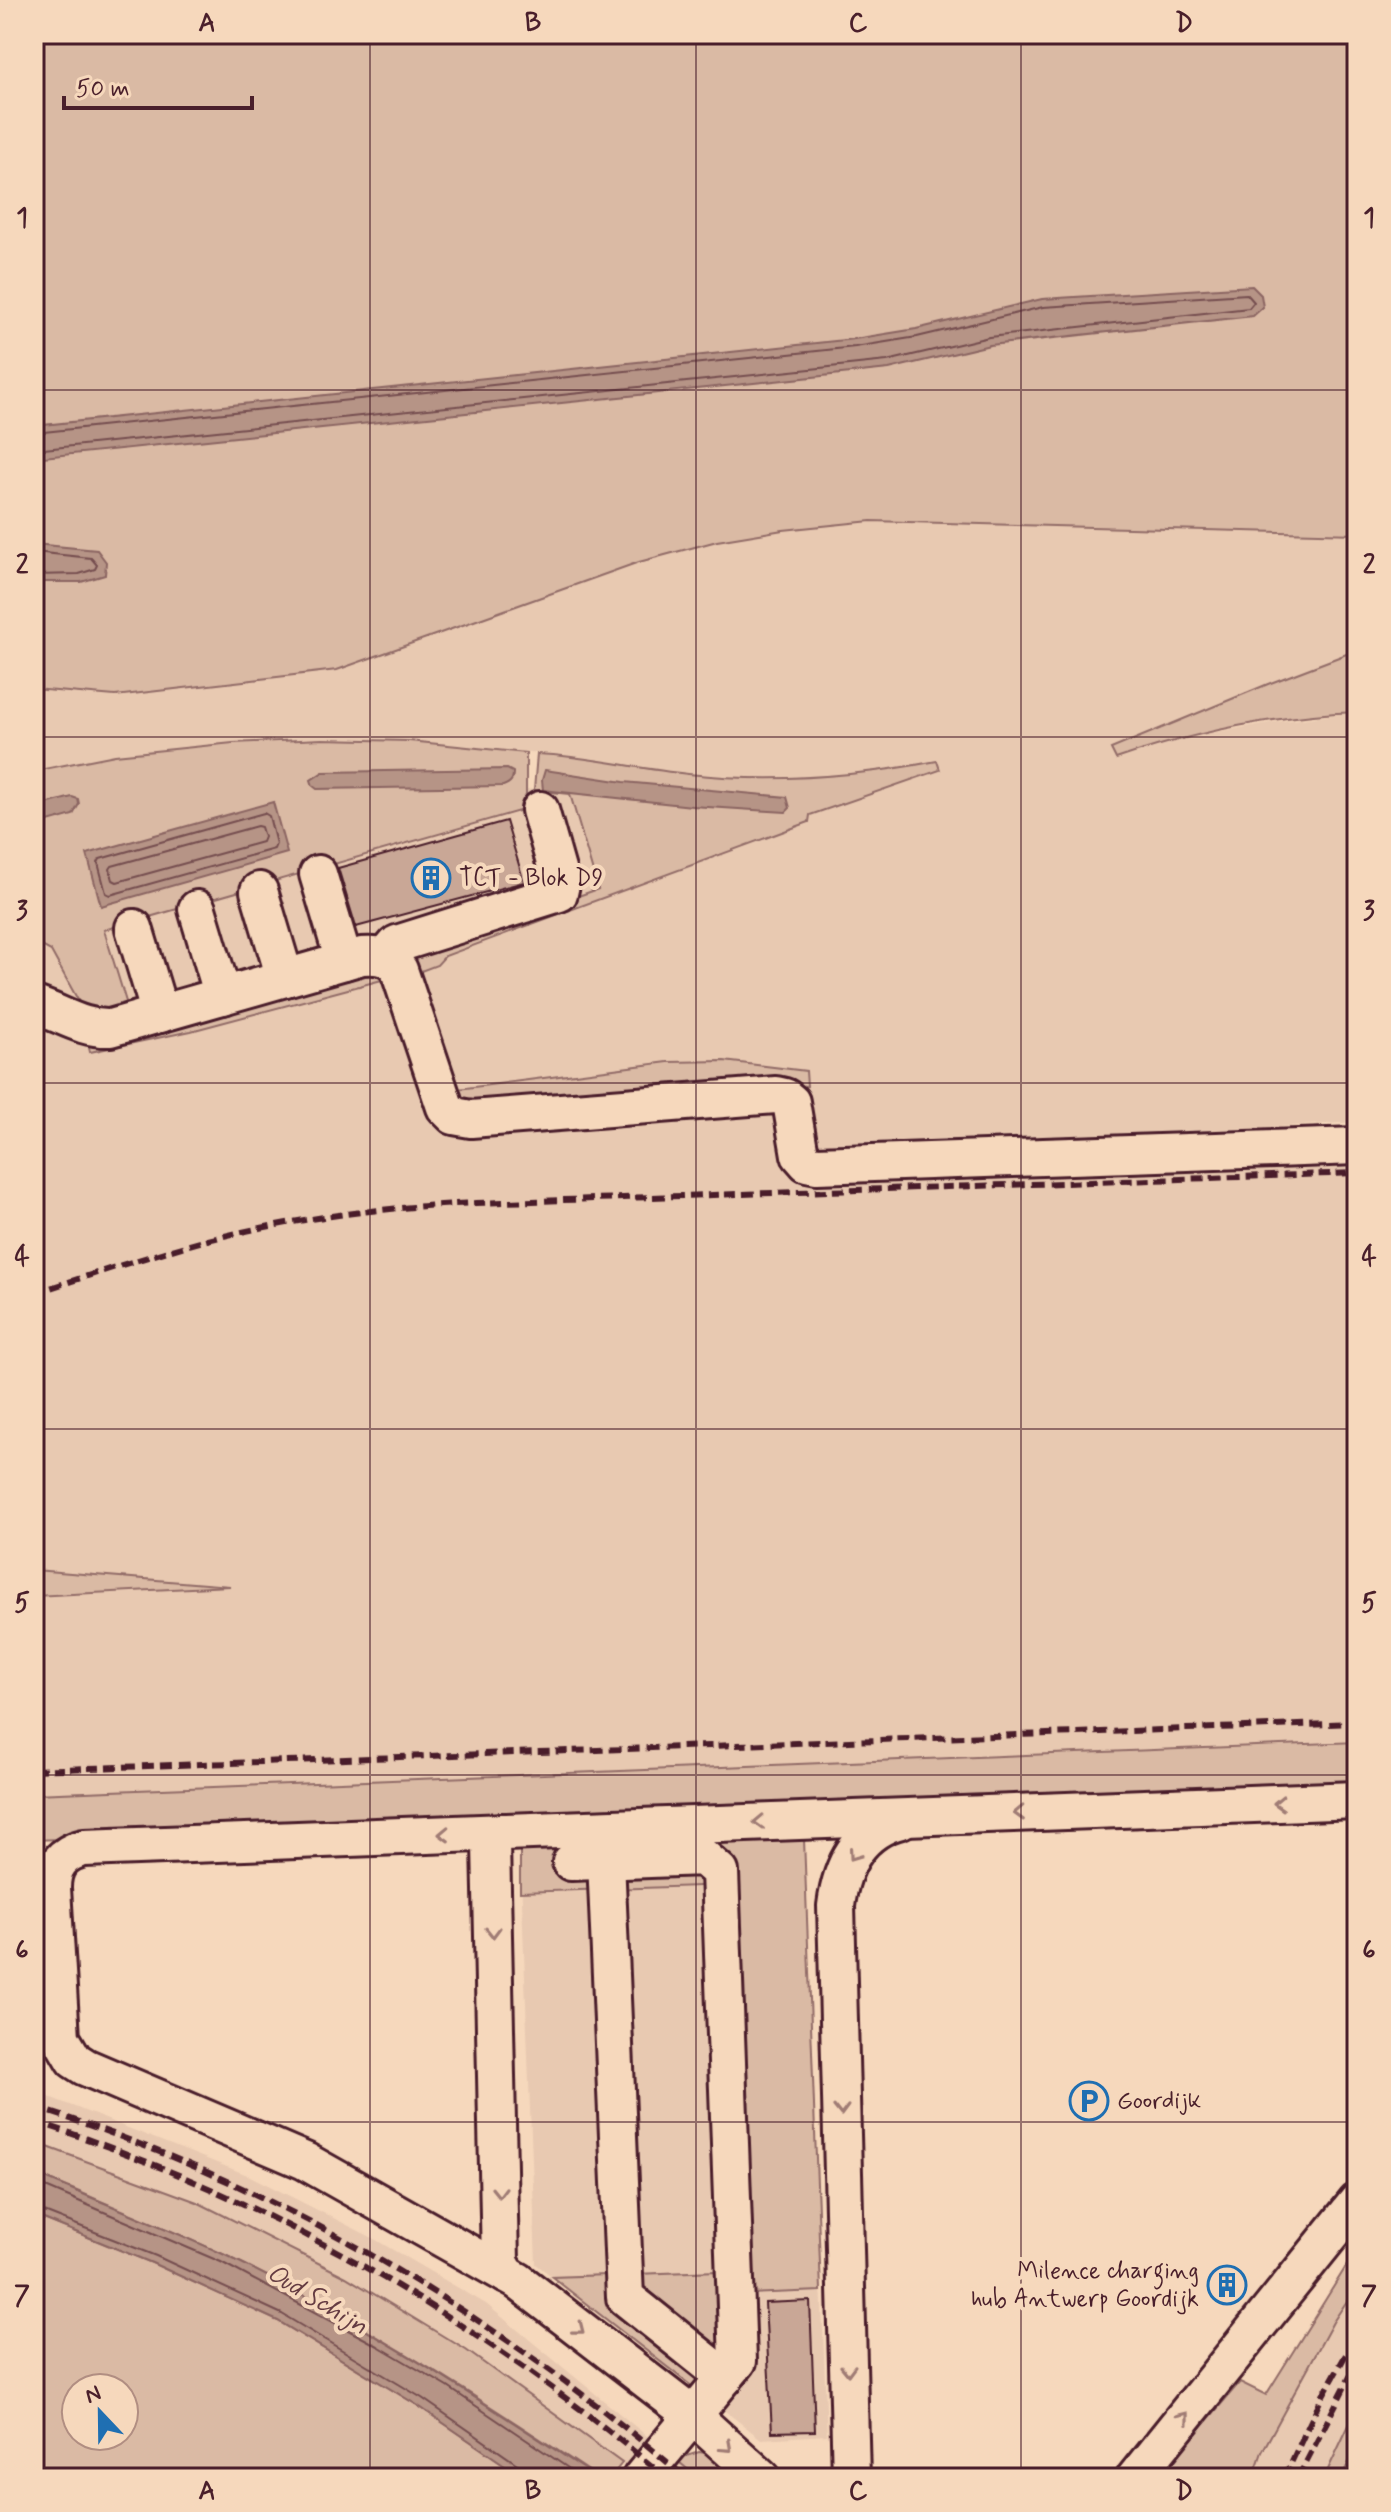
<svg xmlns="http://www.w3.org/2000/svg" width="1391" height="2512" font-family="Mynerve,sans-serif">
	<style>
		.built { fill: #e8c9b1 }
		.green { fill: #dabaa4; stroke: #926c68; stroke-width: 2; fill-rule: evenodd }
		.water { fill: #b69486; stroke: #8b6562; stroke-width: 2 }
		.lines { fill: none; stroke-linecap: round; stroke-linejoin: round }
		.shore { stroke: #754e4f; stroke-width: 2 }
		.building { fill: #c9a796; stroke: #4a1f2b; stroke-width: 2 }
		.minor-casing { stroke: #4a1f2b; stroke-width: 42 }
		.minor { stroke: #f6d8bc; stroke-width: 36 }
		.rail { stroke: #4a1f2b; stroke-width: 6; stroke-dasharray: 12 6; stroke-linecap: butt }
		.oneway { stroke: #a07c74 }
		.grid { fill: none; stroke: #4a1f2b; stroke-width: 2; stroke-opacity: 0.55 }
		.labels { text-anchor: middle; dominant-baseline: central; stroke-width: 8; stroke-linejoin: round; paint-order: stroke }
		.poi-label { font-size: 24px; fill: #4a1f2b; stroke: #f6d8bc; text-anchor: start }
		.water-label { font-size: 26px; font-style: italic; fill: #653c42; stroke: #f6d8bc }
		.neatline { fill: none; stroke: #4a1f2b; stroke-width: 3 }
		.grid-label { font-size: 26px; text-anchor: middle; font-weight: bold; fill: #4a1f2b }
	</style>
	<rect width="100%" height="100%" fill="#f6d8bc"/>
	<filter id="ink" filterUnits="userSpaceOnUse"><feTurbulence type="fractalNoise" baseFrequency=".0125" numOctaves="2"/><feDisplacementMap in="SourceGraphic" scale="16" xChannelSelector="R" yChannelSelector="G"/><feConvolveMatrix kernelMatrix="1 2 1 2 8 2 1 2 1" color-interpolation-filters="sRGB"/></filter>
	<g filter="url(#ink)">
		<g class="built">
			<polygon points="871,521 1357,534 1357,650 1268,684 1117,759 1150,747 1211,733 1274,722 1357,712 1357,1122 840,1154 828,1151 816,1143 810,1131 806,1071 669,1062 450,1090 397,987 440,1129 774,1107 784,1129 788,1175 1357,1156 1357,1741 34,1794 34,942 103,930 526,810 526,789 570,793 598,889 404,958 437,965 445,956 809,822 810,815 936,761 888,771 816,777 757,778 692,775 638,768 564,755 409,741 322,739 233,743 115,755 34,771 34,689 116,696 337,670 639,562 717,541 783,530"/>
			<polygon points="804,1839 827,2435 761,2439 536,2264 520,1849"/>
			<polygon points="34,2091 250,2176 369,2236 486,2304 698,2478 640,2478 466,2350 346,2277 197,2202 34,2142"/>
			<polygon points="1357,2286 1357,2445 1341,2478 1253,2478 1262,2452 1333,2322"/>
		</g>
		<g class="green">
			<polygon points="34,34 1357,34 1357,534 871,521 783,530 717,541 639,562 337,670 115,696 34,689"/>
			<path d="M1357,650V712C1277,715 1192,733 1116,759L1111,749L1268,684Z"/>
			<polygon points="322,739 409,741 526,753 526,809 104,930 130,1015 84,1011 51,951 34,942 34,771 115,755 233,743"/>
			<path d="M537,754C588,756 637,769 688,774C771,783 855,777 937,761L940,770L810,815L809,822L445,956L437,965L413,974L403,958L598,889L570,794L534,790Z"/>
			<polygon points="362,970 393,977 191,1031 90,1052 88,1043"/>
			<polygon points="724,1061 806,1071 807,1086 478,1108 465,1104 450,1090 668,1062"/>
			<polygon points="34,1570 230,1586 34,1596"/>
			<polygon points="1357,1742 1357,1790 34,1840 34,1794"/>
			<polygon points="804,1839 821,2291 724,2295 726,2357 698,2391 552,2277 746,2270 730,1885 520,1892 520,1849"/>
			<path d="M34,2142L197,2202L346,2277L466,2350L622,2463L610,2478H589L592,2473C473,2394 354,2317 225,2255C162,2225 97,2200 34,2173Z"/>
			<path d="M34,2215L152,2263L278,2321L417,2405L524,2478H49L34,2469ZM76,2388H124V2436H76Z"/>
			<polygon points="1357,2249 1357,2286 1333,2322 1262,2452 1253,2478 1158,2478 1240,2382 1266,2395"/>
			<polygon points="1357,2408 1357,2446 1341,2478 1324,2478"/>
			<polygon points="699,2452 712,2454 738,2478 698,2478 679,2462 683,2457"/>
		</g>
		<g class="water">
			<polygon points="1252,286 1261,295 1263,307 1253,316 990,345 889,369 34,458 34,426 854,339 916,329 1042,299"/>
			<polygon points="34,544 97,550 106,562 105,575 81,582 34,582"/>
			<path d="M507,769L513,772C513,780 511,783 503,786L317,789L313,786L311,780L323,772Z"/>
			<polygon points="545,770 624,782 787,797 790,808 786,812 692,806 543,790 542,780"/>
			<polygon points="72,797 78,799 79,804 73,815 34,826 34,807"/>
			<polygon points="273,802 287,853 101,906 87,854"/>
			<path d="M34,2173C97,2201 163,2226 225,2255C354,2317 473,2395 592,2474L589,2478H524L417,2405L278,2321L152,2263L34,2215Z"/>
		</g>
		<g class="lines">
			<g class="shore">
				<polyline points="34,433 855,347 917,337 1043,307 1247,294 1254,302 1249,308 989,337 887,361 34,450"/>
				<polyline points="34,552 91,558 97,565 95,569 79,574 34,575"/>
				<polygon points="264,813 269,816 276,844 274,849 110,895 106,893 98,863 100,859"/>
				<polygon points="257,826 261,827 264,837 262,842 117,882 113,880 110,869 112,866"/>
				<polyline points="34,2182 221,2262 378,2346 448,2387 583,2478"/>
				<polyline points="34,2208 156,2256 282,2314 422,2398 523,2468 527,2478"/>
			</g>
		</g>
		<g class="building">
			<polygon points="506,821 524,882 356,927 338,868"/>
			<polygon points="810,2301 815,2431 772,2432 765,2303"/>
		</g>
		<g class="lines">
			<defs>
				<g id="minor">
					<polyline points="318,874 344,961"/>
					<polyline points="259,891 285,978"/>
					<polyline points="197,909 223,996"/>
					<polyline points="134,928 160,1014"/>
					<polyline points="385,958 397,944 559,893 561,884 540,810"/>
					<path d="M34,1005C61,1013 81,1029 110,1028L362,956C377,955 390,956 399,970L445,1107L454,1116L471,1119L776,1095L785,1097L791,1102L800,1155L807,1163L817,1165L1357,1146"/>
					<polyline points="502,1832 494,1836 491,1843 500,2262 507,2275"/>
					<polyline points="606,1860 625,2297 725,2377"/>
					<polyline points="571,1862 703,1857 720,1872 738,2361 641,2478"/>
					<path d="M762,2478L692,2415L518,2281L305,2161L85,2067L74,2060L61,2038L52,1888C52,1866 62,1853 84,1848L1357,1800"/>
					<path d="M851,2478L836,1906C841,1866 858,1830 901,1820"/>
					<polyline points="1135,2478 1357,2202"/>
				</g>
			</defs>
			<use href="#minor" class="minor-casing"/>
			<use href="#minor" class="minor"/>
			<g class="rail">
				<path d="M34,1293C91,1275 147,1256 204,1241C293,1218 385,1207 476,1203L1357,1173"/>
				<polyline points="34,1770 1357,1723"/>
				<path d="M34,2107C274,2182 495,2314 686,2478"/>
				<path d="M34,2121C266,2196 480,2320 666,2478"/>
				<polyline points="1284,2478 1321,2399 1357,2335"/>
				<polyline points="1298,2478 1357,2363"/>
			</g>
		</g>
		<defs><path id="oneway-chevron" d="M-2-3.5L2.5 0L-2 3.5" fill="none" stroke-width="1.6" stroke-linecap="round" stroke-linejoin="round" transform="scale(2)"/></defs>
		<g class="oneway">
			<use href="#oneway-chevron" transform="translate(1279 1803) rotate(178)"/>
			<use href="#oneway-chevron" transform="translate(1019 1813) rotate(178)"/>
			<use href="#oneway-chevron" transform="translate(759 1822) rotate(178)"/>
			<use href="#oneway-chevron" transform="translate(444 1834) rotate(178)"/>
			<use href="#oneway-chevron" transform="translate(854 1855) rotate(125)"/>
			<use href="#oneway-chevron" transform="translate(493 1932) rotate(89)"/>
			<use href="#oneway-chevron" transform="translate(841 2110) rotate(89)"/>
			<use href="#oneway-chevron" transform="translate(499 2192) rotate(89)"/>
			<use href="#oneway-chevron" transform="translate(579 2329) rotate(38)"/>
			<use href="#oneway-chevron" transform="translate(848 2370) rotate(89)"/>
			<use href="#oneway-chevron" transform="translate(1184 2417) rotate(-51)"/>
			<use href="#oneway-chevron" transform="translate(727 2447) rotate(42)"/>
		</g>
	</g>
	<path class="grid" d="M370,34V2478M696,34V2478M1021,34V2478M34,390H1357M34,737H1357M34,1083H1357M34,1429H1357M34,1775H1357M34,2122H1357"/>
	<defs>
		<symbol id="building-ring" viewBox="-11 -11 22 22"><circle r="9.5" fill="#f6d8bc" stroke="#1f6fb2" stroke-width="1.5"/><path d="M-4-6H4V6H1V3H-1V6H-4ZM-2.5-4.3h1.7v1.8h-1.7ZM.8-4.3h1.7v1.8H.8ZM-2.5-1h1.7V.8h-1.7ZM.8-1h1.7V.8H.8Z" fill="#1f6fb2"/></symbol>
		<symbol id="parking-ring" viewBox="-11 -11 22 22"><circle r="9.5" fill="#f6d8bc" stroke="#1f6fb2" stroke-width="1.5"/><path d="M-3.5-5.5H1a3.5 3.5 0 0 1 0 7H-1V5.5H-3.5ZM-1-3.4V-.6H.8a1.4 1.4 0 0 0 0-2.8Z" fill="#1f6fb2"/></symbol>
	</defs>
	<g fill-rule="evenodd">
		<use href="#building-ring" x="409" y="856" width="44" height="44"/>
		<use href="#parking-ring" x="1067" y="2079" width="44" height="44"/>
		<use href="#building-ring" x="1205" y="2263" width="44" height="44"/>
	</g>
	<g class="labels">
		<g class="poi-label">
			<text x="459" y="878">TCT - Blok D9</text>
			<text x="1117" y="2101">Goordijk</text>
			<text x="1199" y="2271" text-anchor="end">Milence charging<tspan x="1199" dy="28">hub Antwerp Goordijk</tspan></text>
		</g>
		<g class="water-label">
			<text transform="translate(317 2300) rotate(31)">Oud Schijn</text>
		</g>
	</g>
	<rect width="1391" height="2512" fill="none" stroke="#f6d8bc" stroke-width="88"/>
	<g transform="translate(100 2412) rotate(338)"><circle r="38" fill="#f6d8bc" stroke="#b18e82" stroke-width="2"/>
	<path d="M0-6L14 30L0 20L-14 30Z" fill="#1f6fb2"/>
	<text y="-12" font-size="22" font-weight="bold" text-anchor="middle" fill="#4a1f2b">N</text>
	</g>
	<path d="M64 96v12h188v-12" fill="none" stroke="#4a1f2b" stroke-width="4"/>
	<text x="76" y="96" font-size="24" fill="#4a1f2b" stroke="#f6d8bc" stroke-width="6" paint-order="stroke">50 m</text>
	<rect x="44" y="44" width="1303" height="2424" class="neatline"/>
	<g class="grid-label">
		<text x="207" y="31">A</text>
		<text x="533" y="31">B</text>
		<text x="858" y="31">C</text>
		<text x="1184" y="31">D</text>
		<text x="22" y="226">1</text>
		<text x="1369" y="226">1</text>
		<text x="22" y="573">2</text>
		<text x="1369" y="573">2</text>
		<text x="22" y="919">3</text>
		<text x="1369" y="919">3</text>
		<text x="22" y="1265">4</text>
		<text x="1369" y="1265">4</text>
		<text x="22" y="1611">5</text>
		<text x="1369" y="1611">5</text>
		<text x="22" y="1958">6</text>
		<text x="1369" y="1958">6</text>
		<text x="22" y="2304">7</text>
		<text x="1369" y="2304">7</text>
		<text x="207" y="2499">A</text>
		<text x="533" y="2499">B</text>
		<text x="858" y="2499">C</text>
		<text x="1184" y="2499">D</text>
	</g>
</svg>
